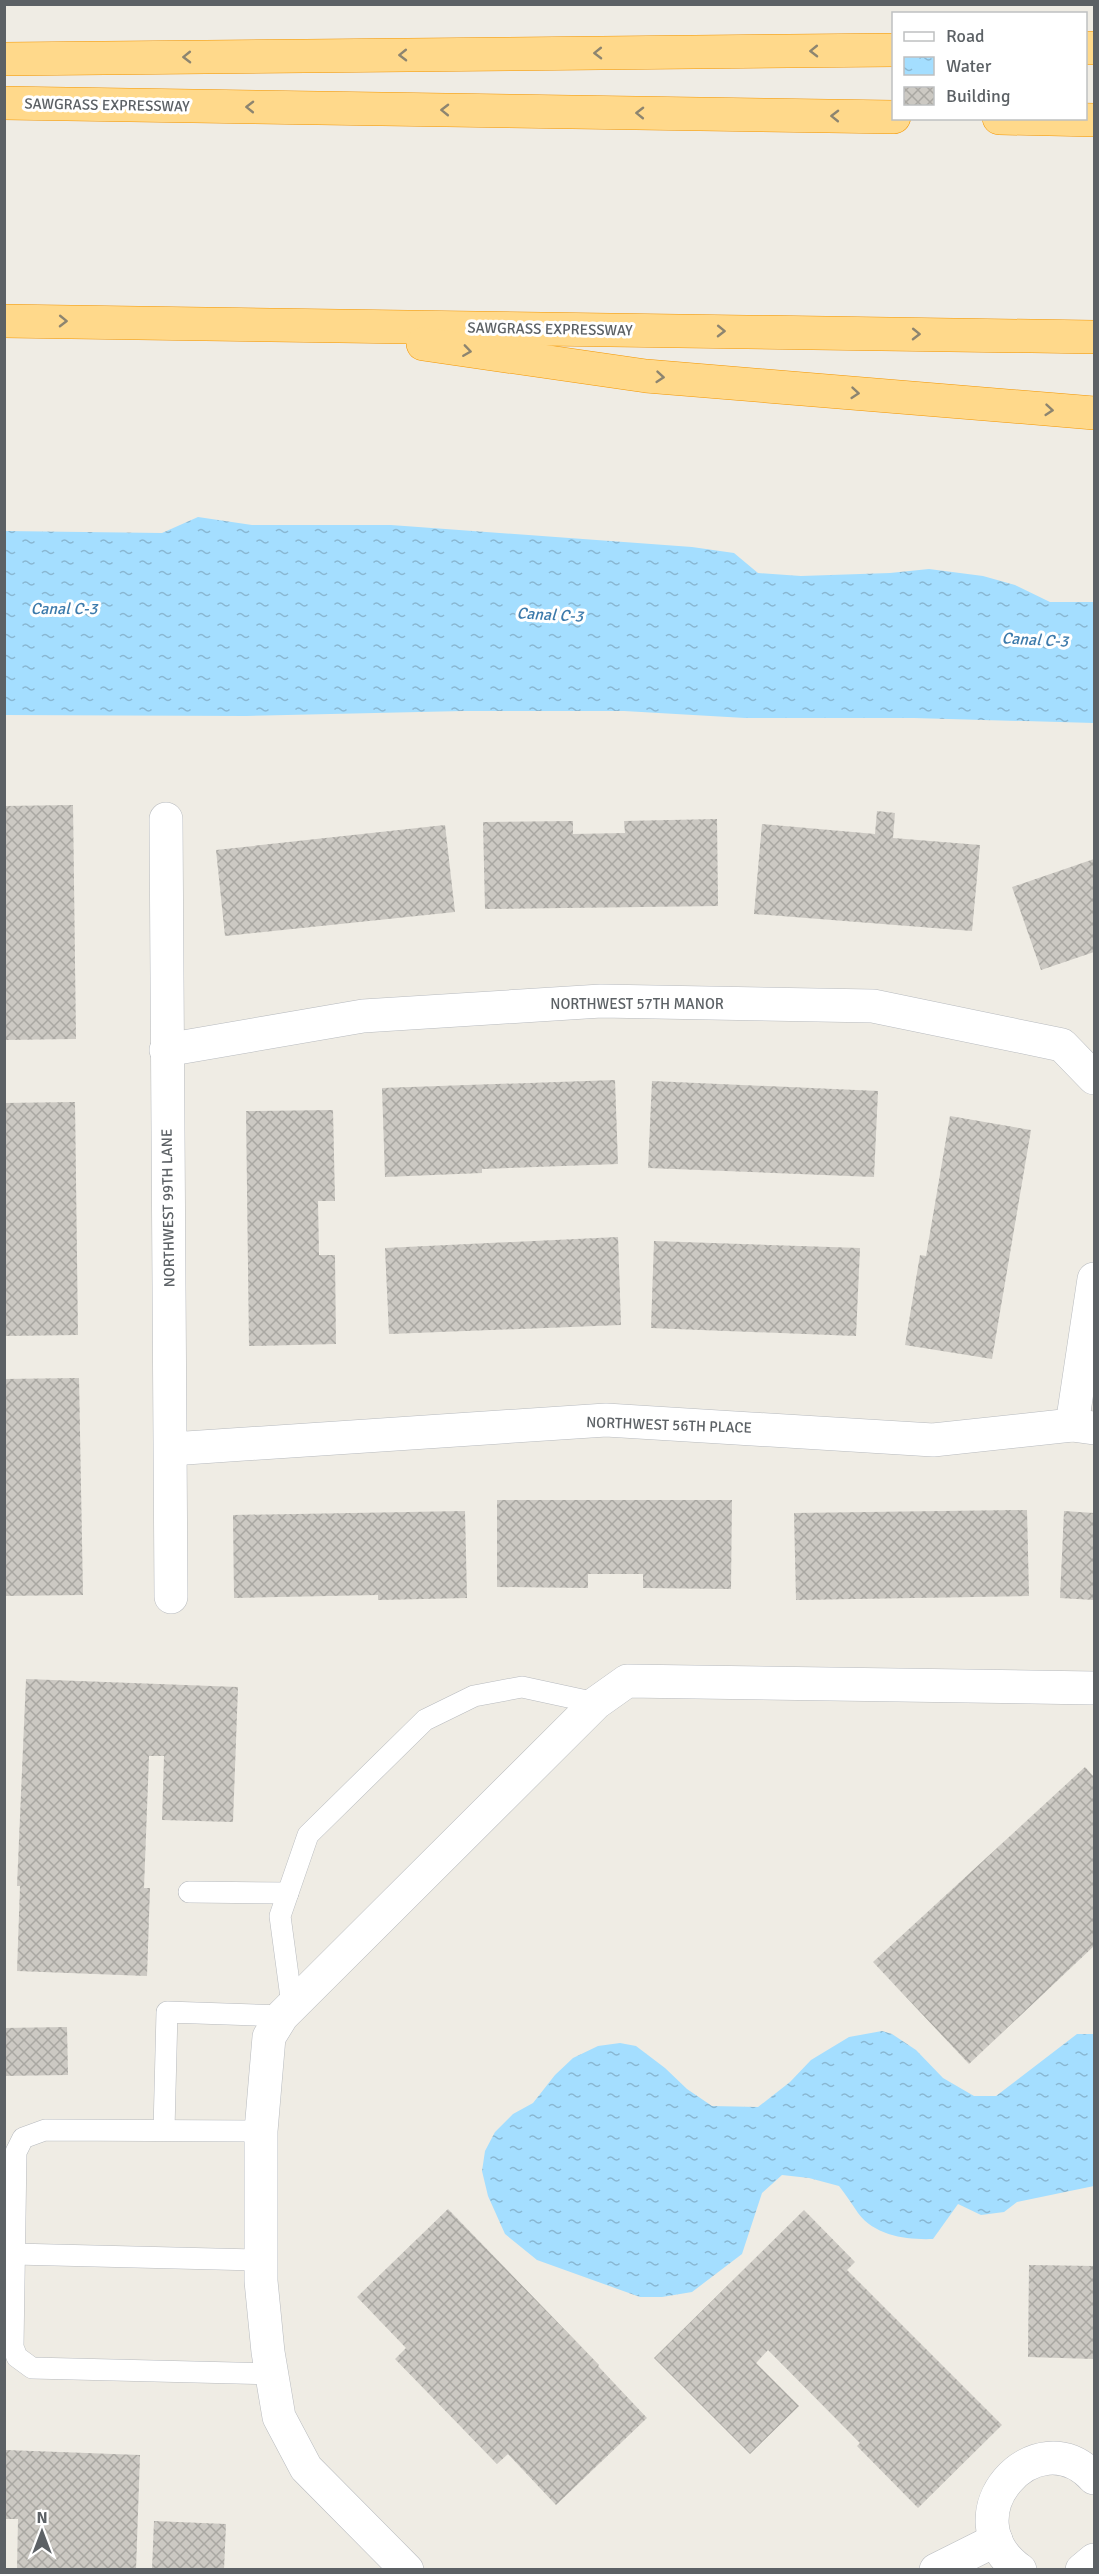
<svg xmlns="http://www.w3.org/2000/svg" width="1099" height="2574" font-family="Signika,sans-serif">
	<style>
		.water { fill: url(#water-ripples) }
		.building { fill: url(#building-cross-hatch) }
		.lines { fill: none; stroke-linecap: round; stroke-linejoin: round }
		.lane-casing { stroke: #b7babe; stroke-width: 22 }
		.street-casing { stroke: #b7babe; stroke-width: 34 }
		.highway-casing { stroke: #f39600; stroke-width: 34 }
		.lane { stroke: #fff; stroke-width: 21 }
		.street { stroke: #fff; stroke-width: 33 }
		.highway { stroke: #ffd98b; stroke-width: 33 }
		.oneway { stroke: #8d8570 }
		.labels { text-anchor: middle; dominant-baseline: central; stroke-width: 6; stroke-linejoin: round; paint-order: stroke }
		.street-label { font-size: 15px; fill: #5c6165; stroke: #fff }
		.water-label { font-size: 16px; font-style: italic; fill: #3c7aab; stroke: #fff }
	</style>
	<defs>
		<pattern id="water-ripples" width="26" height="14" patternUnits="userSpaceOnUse" patternTransform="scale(1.5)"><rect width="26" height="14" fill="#a4deff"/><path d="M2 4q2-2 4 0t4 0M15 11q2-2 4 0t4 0" fill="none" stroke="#89b7d2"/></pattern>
		<pattern id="building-cross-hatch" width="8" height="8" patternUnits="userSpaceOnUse" patternTransform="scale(1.5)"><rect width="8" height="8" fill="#ccc9c3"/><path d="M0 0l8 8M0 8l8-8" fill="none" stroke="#a9a7a2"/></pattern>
	</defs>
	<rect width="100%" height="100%" fill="#efece4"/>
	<g class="water">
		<polygon points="198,517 252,525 391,525 692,547 734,553 758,573 801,576 890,573 929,569 983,576 1015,585 1050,602 1094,602 1094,723 914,718 745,718 624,711 463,711 246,716 5,715 5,531 162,533"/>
		<path d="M882,2031L892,2034L916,2050L943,2078L974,2096H996L1077,2034H1094V2186L1017,2202L1004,2212L981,2215L958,2204L933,2239C907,2240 875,2236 858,2213C852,2204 846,2195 839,2186L809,2178L782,2175L762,2193L742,2254L692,2292L662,2297H640L537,2260L505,2234L488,2196L482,2171L485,2151L495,2132L513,2114L533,2103L555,2075L573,2058L598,2046L620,2043L636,2046L665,2068L687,2089L712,2106L758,2107L790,2082L811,2060L849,2037Z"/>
	</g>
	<g class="building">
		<polygon points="73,805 76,1039 4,1040 4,806"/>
		<polygon points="877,811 895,813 893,838 980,845 972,931 754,914 762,824 875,834"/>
		<polygon points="717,819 718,906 485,909 483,822 573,821 573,834 625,833 624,821"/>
		<polygon points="445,825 455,912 225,936 216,850"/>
		<polygon points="1094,859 1094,952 1041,970 1012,887"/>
		<polygon points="615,1080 618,1164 482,1169 482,1173 385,1177 382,1088"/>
		<polygon points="652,1081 878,1091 874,1177 648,1168"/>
		<polygon points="75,1102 78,1335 4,1336 4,1103"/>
		<polygon points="333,1110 335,1201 318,1201 319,1255 335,1255 336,1344 249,1346 246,1111"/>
		<polygon points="950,1116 1031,1130 992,1359 905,1345 920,1255 926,1256"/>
		<polygon points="618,1237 621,1325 389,1334 385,1248"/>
		<polygon points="654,1241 860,1248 856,1336 651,1328"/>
		<polygon points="79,1378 83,1595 4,1596 4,1379"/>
		<polygon points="497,1500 732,1500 731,1589 643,1588 643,1574 588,1574 588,1588 497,1587"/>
		<polygon points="1027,1510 1029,1596 796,1600 794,1513"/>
		<polygon points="465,1511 467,1598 378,1600 378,1595 234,1598 233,1515"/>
		<polygon points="1064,1511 1094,1513 1094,1600 1060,1598"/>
		<polygon points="26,1679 238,1687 233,1822 162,1820 164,1756 149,1756 144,1888 150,1888 147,1976 17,1971 20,1886 17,1886"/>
		<polygon points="1085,1767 1094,1777 1094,1946 969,2064 873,1962"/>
		<polygon points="67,2027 68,2075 4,2076 4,2028"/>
		<polygon points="448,2209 599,2365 598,2366 647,2418 556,2505 508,2454 497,2464 395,2359 406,2348 357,2297"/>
		<polygon points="804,2210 855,2262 847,2270 1002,2425 918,2508 857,2446 860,2443 768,2350 756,2363 799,2406 750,2454 654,2358"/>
		<polygon points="1029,2265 1094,2266 1094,2359 1028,2357"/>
		<polygon points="6,2450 140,2455 136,2570 17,2570 18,2519 4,2519"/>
		<polygon points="154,2521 226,2524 224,2570 152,2570"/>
	</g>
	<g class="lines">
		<defs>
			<g id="lane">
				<polyline points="189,1892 288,1893"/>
				<polyline points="292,2005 280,1916 308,1835 425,1720 474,1696 522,1687 596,1703"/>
				<polyline points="164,2130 167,2012 282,2016"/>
				<polyline points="261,2131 45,2130 23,2138 16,2152 13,2347 17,2357 32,2368 272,2374"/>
				<polyline points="14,2254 261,2260"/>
			</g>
			<g id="street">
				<polyline points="166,819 171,1597"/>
				<polyline points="166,1050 363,1016 601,1001 873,1006 1062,1045 1094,1078"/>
				<polyline points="1072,1425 1094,1279"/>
				<polyline points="171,1449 606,1420 933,1440 1072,1425 1094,1428"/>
				<polyline points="407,2570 306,2468 279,2417 268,2352 261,2281 261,2131 269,2037 282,2016 596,1703 627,1681 1094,1688"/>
				<polyline points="936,2570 996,2540"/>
				<path d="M1020,2570C946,2517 1036,2415 1094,2478"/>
				<polyline points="1082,2570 1094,2560"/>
			</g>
			<g id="highway">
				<polyline points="1086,48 1094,48"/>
				<polyline points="4,59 894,50"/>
				<polyline points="4,103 894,117"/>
				<polyline points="999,118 1094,120"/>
				<polyline points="4,321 1094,337"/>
				<polyline points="423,344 646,376 1094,413"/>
			</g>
		</defs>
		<use href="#lane" class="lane-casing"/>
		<use href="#street" class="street-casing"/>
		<use href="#highway" class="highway-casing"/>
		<use href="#lane" class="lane"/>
		<use href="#street" class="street"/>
		<use href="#highway" class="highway"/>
	</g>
	<defs><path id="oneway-chevron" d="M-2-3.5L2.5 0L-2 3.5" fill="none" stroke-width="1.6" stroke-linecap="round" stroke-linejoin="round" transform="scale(1.5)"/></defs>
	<g class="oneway">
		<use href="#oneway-chevron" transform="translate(814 51) rotate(179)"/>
		<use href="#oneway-chevron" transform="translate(598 53) rotate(179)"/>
		<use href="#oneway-chevron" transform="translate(403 55) rotate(179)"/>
		<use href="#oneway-chevron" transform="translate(187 57) rotate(179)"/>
		<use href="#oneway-chevron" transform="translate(250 107) rotate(-179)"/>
		<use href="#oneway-chevron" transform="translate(445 110) rotate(-179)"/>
		<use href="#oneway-chevron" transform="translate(640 113) rotate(-179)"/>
		<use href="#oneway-chevron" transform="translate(835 116) rotate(-179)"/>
		<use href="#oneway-chevron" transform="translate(63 321) rotate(1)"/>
		<use href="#oneway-chevron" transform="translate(721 331) rotate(1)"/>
		<use href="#oneway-chevron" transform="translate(916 334) rotate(1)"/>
		<use href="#oneway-chevron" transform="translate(467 351) rotate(8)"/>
		<use href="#oneway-chevron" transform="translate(660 377) rotate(5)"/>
		<use href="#oneway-chevron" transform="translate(855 393) rotate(5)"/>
		<use href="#oneway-chevron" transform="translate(1049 410) rotate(5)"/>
	</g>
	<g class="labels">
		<g class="street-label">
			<text transform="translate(107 105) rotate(1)">SAWGRASS EXPRESSWAY</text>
			<text transform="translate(550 329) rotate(1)">SAWGRASS EXPRESSWAY</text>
			<text x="637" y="1004">NORTHWEST 57TH MANOR</text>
			<text transform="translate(168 1208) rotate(-91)">NORTHWEST 99TH LANE</text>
			<text transform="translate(669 1425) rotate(2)">NORTHWEST 56TH PLACE</text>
		</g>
		<g class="water-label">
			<text x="64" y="609">Canal C-3</text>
			<text transform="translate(550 615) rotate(3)">Canal C-3</text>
			<text transform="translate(1035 640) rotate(3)">Canal C-3</text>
		</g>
	</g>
	<rect width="1099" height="2574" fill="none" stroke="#5c6165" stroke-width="12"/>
	<rect x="892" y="12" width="195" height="108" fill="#ffffff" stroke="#bec0c1" stroke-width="1.5"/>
	<rect x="904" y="32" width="30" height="9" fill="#ffffff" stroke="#bec0c1" stroke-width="1.5"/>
	<text x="946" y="42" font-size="18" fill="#5c6165">Road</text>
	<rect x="904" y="57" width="30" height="18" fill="url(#water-ripples)" stroke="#bec0c1" stroke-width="1.5"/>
	<text x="946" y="72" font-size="18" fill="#5c6165">Water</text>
	<rect x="904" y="87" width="30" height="18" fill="url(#building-cross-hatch)" stroke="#bec0c1" stroke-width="1.5"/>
	<text x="946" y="102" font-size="18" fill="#5c6165">Building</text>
	<g transform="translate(42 2532)" stroke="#ffffff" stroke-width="4.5" paint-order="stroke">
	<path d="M0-4.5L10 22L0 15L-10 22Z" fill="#5c6165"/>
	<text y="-9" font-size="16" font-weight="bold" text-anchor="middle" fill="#5c6165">N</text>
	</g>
</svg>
